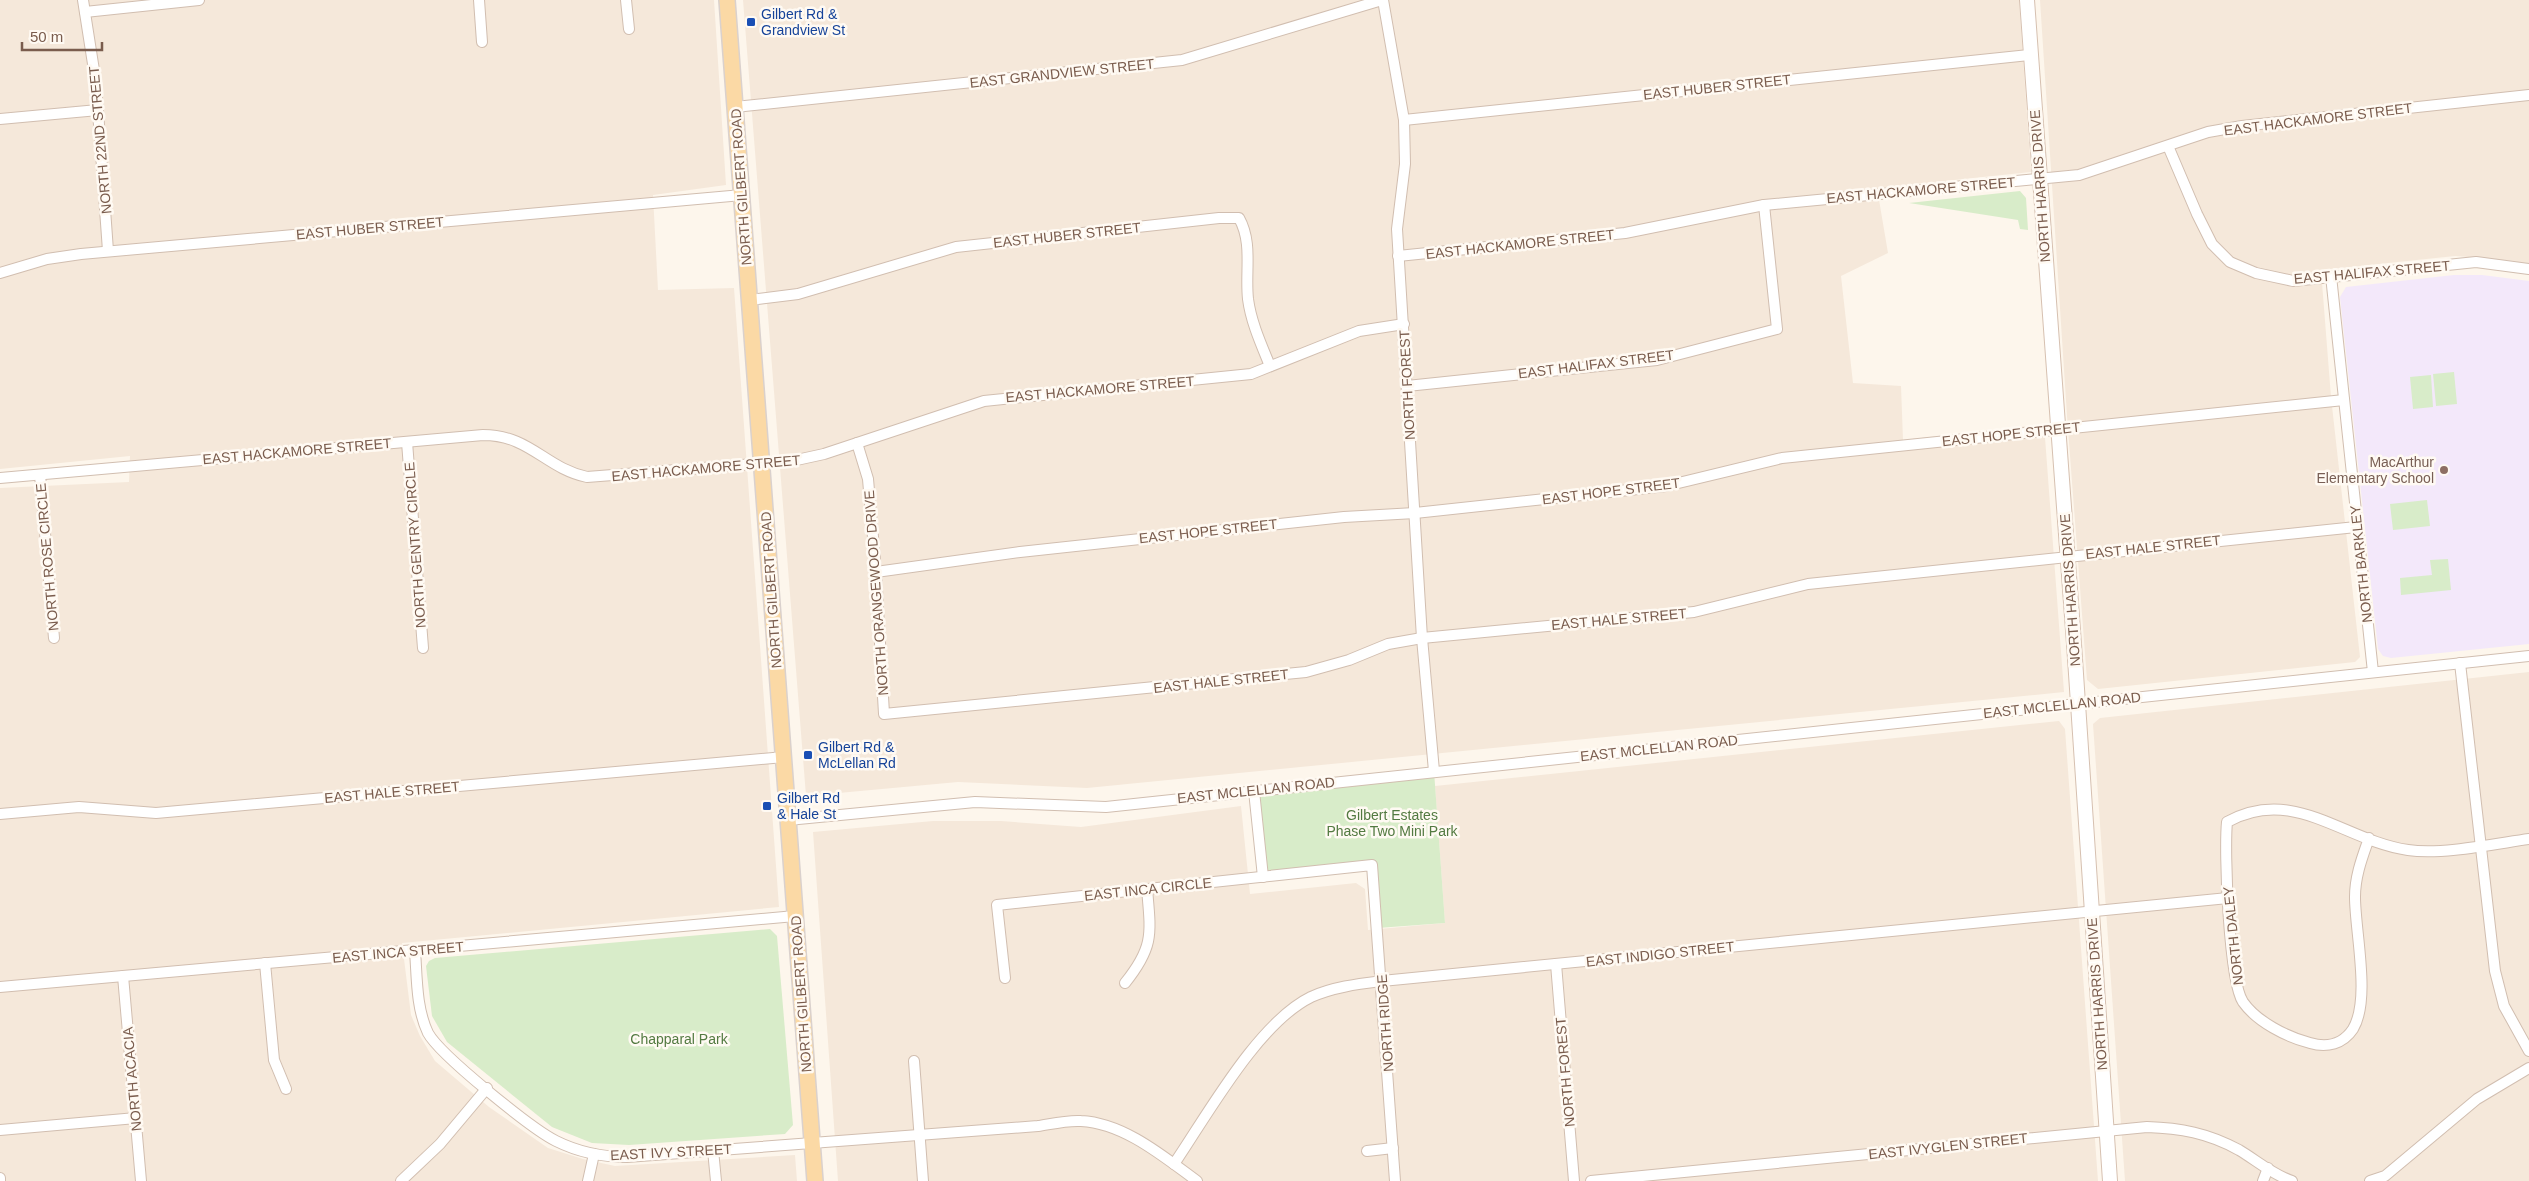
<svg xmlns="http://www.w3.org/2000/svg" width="2529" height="1181" font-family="Helvetica,sans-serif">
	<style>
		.residential { fill: #f5e8da }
		.education { fill: #f3e8fa }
		.green { fill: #d8ecc9 }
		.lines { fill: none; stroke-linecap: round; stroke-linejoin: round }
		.street-casing { stroke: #d1beb0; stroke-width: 12 }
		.secondary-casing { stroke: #d6c0b0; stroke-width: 16 }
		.primary-casing { stroke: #dad1cd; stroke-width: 18 }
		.street { stroke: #fff; stroke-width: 10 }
		.secondary { stroke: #fff; stroke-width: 14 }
		.primary { stroke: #fbd9a5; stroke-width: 15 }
		.transit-dot { fill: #1a4fb4; stroke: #fffaf3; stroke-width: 2 }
		.education-dot { fill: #8d6e63; stroke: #fffaf3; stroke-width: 2 }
		.labels { text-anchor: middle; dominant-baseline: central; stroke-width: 5; stroke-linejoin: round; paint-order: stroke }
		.transit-label { font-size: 14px; fill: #164399; stroke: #fffaf3; text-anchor: start }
		.street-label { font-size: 14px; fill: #7a5c4d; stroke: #fffaf3 }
		.education-label { font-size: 14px; fill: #785e54; stroke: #fffaf3; text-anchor: end }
		.park-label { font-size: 14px; fill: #537a41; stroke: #fffaf3 }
	</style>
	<rect width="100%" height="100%" fill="#fdf6ec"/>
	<g class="residential">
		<polygon points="0,0 714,0 726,185 653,195 658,290 734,288 779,907 402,943 411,1015 420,1036 435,1061 489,1107 548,1148 583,1159 615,1166 795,1155 797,1181 0,1181 0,488 129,482 130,456 0,469"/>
		<polygon points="743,0 2019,0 2031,172 1877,188 1888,253 1841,276 1853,383 1901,386 1903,440 2044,424 2064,692 1087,788 958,782 806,796"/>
		<polygon points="2040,0 2529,0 2529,265 2496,259 2455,256 2321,270 2331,397 2360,657 2355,662 2098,689 2087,680 2067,416"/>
		<polygon points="2529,672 2529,1181 2125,1181 2093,724 2100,718"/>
		<polygon points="2059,721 2065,729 2098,1181 838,1181 813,832 933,821 1001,821 1081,827 1241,806 1250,894 1356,883 1365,889 1368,930 1445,923 1435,786"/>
	</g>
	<polygon class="education" points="2454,275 2482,275 2529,281 2529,644 2391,658 2383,656 2378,649 2340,297 2346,287"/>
	<g class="green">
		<polygon points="2020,191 2026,198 2028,230 2020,229 2018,220 1909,203"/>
		<polygon points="2454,372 2457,404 2436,406 2433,374"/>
		<polygon points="2431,375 2433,407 2413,409 2410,377"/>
		<polygon points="2427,500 2430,526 2393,530 2390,504"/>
		<polygon points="2448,559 2451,590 2401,595 2400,578 2432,575 2430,560"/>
		<polygon points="1434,771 1445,923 1378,928 1372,865 1263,877 1254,791"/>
		<polygon points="770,929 777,936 793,1125 785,1134 629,1145 592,1143 552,1127 447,1042 432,1016 426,966 429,961 435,958"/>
	</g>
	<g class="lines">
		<defs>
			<g id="street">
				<polyline points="83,0 96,83 108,251"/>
				<polyline points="479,0 482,42"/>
				<polyline points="626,0 629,29"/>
				<polyline points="1383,0 1404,120 1405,164 1397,229 1422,638 1434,771"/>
				<polyline points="85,12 199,0"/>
				<polyline points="735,107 1182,60 1382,0"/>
				<polyline points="0,119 98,110"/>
				<polyline points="1404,120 2029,55"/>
				<polyline points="2168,146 2197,214 2212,244 2230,262 2256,273 2293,281 2476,262 2529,269"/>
				<polyline points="1398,256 1625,233 1764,205 2079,175 2208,132 2242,126 2529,95"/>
				<polyline points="0,273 47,259 81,254 742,195"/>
				<polyline points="2331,276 2373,672"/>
				<path d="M750,300L798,294L956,247L1219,218H1239C1253,243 1245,271 1248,299C1251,322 1261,344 1270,366"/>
				<polyline points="1407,386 1657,360 1777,329 1764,205"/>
				<polyline points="407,442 423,648"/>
				<polyline points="857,443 868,479 876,572 884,714 1306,672 1349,660 1388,644 1422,638 1694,612 1808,584 2356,527"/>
				<polyline points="40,475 54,638"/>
				<path d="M0,478L483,435C530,435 545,468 587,477L792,461L824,454L984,401L1251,374L1359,331L1404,324"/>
				<polyline points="876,572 1020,552 1344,517 1415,513 1666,486 1782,458 2344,400"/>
				<polyline points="2460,663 2495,971 2504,1006 2529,1051"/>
				<polyline points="1254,791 1263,877"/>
				<polyline points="0,814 79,807 156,813 784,757"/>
				<polyline points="788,820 975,802 1106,807 2529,656"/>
				<path d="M2369,838C2362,858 2355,876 2355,897C2355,932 2371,999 2353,1029C2343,1044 2327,1048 2310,1043C2287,1037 2257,1022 2243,1002C2229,981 2224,851 2227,822C2294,785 2344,841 2408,850C2442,855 2494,844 2529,839"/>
				<path d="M415,950C417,977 416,1008 428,1033C440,1055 532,1129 556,1141C578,1152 602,1157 627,1157L1038,1126C1051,1124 1067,1120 1081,1121C1124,1123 1164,1157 1197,1181"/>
				<polyline points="265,963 274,1060 286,1089"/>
				<polyline points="1556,964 1574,1181"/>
				<polyline points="123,976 141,1181"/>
				<polyline points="1005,978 997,905 1372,865 1395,1181"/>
				<path d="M1125,983C1154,947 1151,934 1147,889"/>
				<polyline points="0,987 795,916"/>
				<polyline points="914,1061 923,1181"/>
				<polyline points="0,1130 136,1118"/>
				<polyline points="713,1150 716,1181"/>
				<polyline points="1367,1151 1393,1148"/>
				<path d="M1174,1164C1208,1114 1258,1023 1311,997C1333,987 1358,984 1382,981L2228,898"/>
				<polyline points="0,1178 0,1181"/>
				<polyline points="401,1181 440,1144 487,1088"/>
				<polyline points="588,1181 594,1154"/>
				<path d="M1591,1181L2147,1127C2180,1128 2208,1133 2239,1150C2256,1160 2273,1175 2292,1181"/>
				<polyline points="2263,1181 2268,1168"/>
				<polyline points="2370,1181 2385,1176 2477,1099 2529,1068"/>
			</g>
			<polyline id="secondary" points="2027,0 2074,644 2110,1181"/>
			<polyline id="primary" points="727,0 815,1181"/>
		</defs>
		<use href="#street" class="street-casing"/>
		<use href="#secondary" class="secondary-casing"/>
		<use href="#primary" class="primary-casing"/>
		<use href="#street" class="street"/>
		<use href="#secondary" class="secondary"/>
		<use href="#primary" class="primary"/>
	</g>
	<g class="transit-dot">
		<rect x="746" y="17" width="10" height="10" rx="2.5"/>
		<rect x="803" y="750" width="10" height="10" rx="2.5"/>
		<rect x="762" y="801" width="10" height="10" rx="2.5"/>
	</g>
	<circle class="education-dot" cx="2444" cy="470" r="5"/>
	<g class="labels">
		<g class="transit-label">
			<text x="761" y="14">Gilbert Rd &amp;<tspan x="761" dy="16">Grandview St</tspan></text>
			<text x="818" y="747">Gilbert Rd &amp;<tspan x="818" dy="16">McLellan Rd</tspan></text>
			<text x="777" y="798">Gilbert Rd<tspan x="777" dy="16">&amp; Hale St</tspan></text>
		</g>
		<g class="street-label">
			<text transform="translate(1062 73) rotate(-6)">EAST GRANDVIEW STREET</text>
			<text transform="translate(1717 87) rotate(-6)">EAST HUBER STREET</text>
			<text transform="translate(2318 119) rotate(-7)">EAST HACKAMORE STREET</text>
			<text transform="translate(100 140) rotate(-95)">NORTH 22ND STREET</text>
			<text transform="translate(2040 186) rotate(-94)">NORTH HARRIS DRIVE</text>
			<text transform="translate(741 187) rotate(-94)">NORTH GILBERT ROAD</text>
			<text transform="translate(1921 190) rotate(-5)">EAST HACKAMORE STREET</text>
			<text transform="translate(370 228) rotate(-5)">EAST HUBER STREET</text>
			<text transform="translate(1067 235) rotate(-6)">EAST HUBER STREET</text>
			<text transform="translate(1520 244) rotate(-6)">EAST HACKAMORE STREET</text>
			<text transform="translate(2372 272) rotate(-5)">EAST HALIFAX STREET</text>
			<text transform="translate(1596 364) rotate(-7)">EAST HALIFAX STREET</text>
			<text transform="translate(1407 385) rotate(-93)">NORTH FOREST</text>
			<text transform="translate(1100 389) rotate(-5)">EAST HACKAMORE STREET</text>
			<text transform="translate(2011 434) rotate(-6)">EAST HOPE STREET</text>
			<text transform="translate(297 451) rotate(-5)">EAST HACKAMORE STREET</text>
			<text transform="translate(706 468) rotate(-5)">EAST HACKAMORE STREET</text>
			<text transform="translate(1611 491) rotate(-7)">EAST HOPE STREET</text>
			<text transform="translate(1208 531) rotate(-6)">EAST HOPE STREET</text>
			<text transform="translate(415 545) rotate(-94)">NORTH GENTRY CIRCLE</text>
			<text transform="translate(2153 547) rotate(-6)">EAST HALE STREET</text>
			<text transform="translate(47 557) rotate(-95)">NORTH ROSE CIRCLE</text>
			<text transform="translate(2361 564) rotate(-96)">NORTH BARKLEY</text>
			<text transform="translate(771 590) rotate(-94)">NORTH GILBERT ROAD</text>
			<text transform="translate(2070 590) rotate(-94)">NORTH HARRIS DRIVE</text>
			<text transform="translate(876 593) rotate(-94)">NORTH ORANGEWOOD DRIVE</text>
			<text transform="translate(1619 619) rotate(-5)">EAST HALE STREET</text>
			<text transform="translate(1221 681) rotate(-6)">EAST HALE STREET</text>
			<text transform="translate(2062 705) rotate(-6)">EAST MCLELLAN ROAD</text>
			<text transform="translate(1659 748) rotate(-6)">EAST MCLELLAN ROAD</text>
			<text transform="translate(1256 790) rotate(-6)">EAST MCLELLAN ROAD</text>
			<text transform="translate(392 792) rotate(-5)">EAST HALE STREET</text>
			<text transform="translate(1148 889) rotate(-6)">EAST INCA CIRCLE</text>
			<text transform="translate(2233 936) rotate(-96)">NORTH DALEY</text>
			<text transform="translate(398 952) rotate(-5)">EAST INCA STREET</text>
			<text transform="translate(1660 954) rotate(-6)">EAST INDIGO STREET</text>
			<text transform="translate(801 994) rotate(-94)">NORTH GILBERT ROAD</text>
			<text transform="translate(2097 994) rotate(-94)">NORTH HARRIS DRIVE</text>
			<text transform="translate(1385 1023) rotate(-94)">NORTH RIDGE</text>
			<text transform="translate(1565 1072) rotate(-95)">NORTH FOREST</text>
			<text transform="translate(132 1079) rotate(-95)">NORTH ACACIA</text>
			<text transform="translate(1948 1146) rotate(-6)">EAST IVYGLEN STREET</text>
			<text transform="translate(671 1152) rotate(-3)">EAST IVY STREET</text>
		</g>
		<g class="education-label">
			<text x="2434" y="462">MacArthur<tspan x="2434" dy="16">Elementary School</tspan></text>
		</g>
		<g class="park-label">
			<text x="1392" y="815">Gilbert Estates<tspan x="1392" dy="16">Phase Two Mini Park</tspan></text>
			<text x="679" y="1039">Chapparal Park</text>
		</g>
	</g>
	<path d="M22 42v8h80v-8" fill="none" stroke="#7a5c4d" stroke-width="2.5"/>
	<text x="30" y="42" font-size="15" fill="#7a5c4d" stroke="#fffaf3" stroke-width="4" paint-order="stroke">50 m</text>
</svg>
